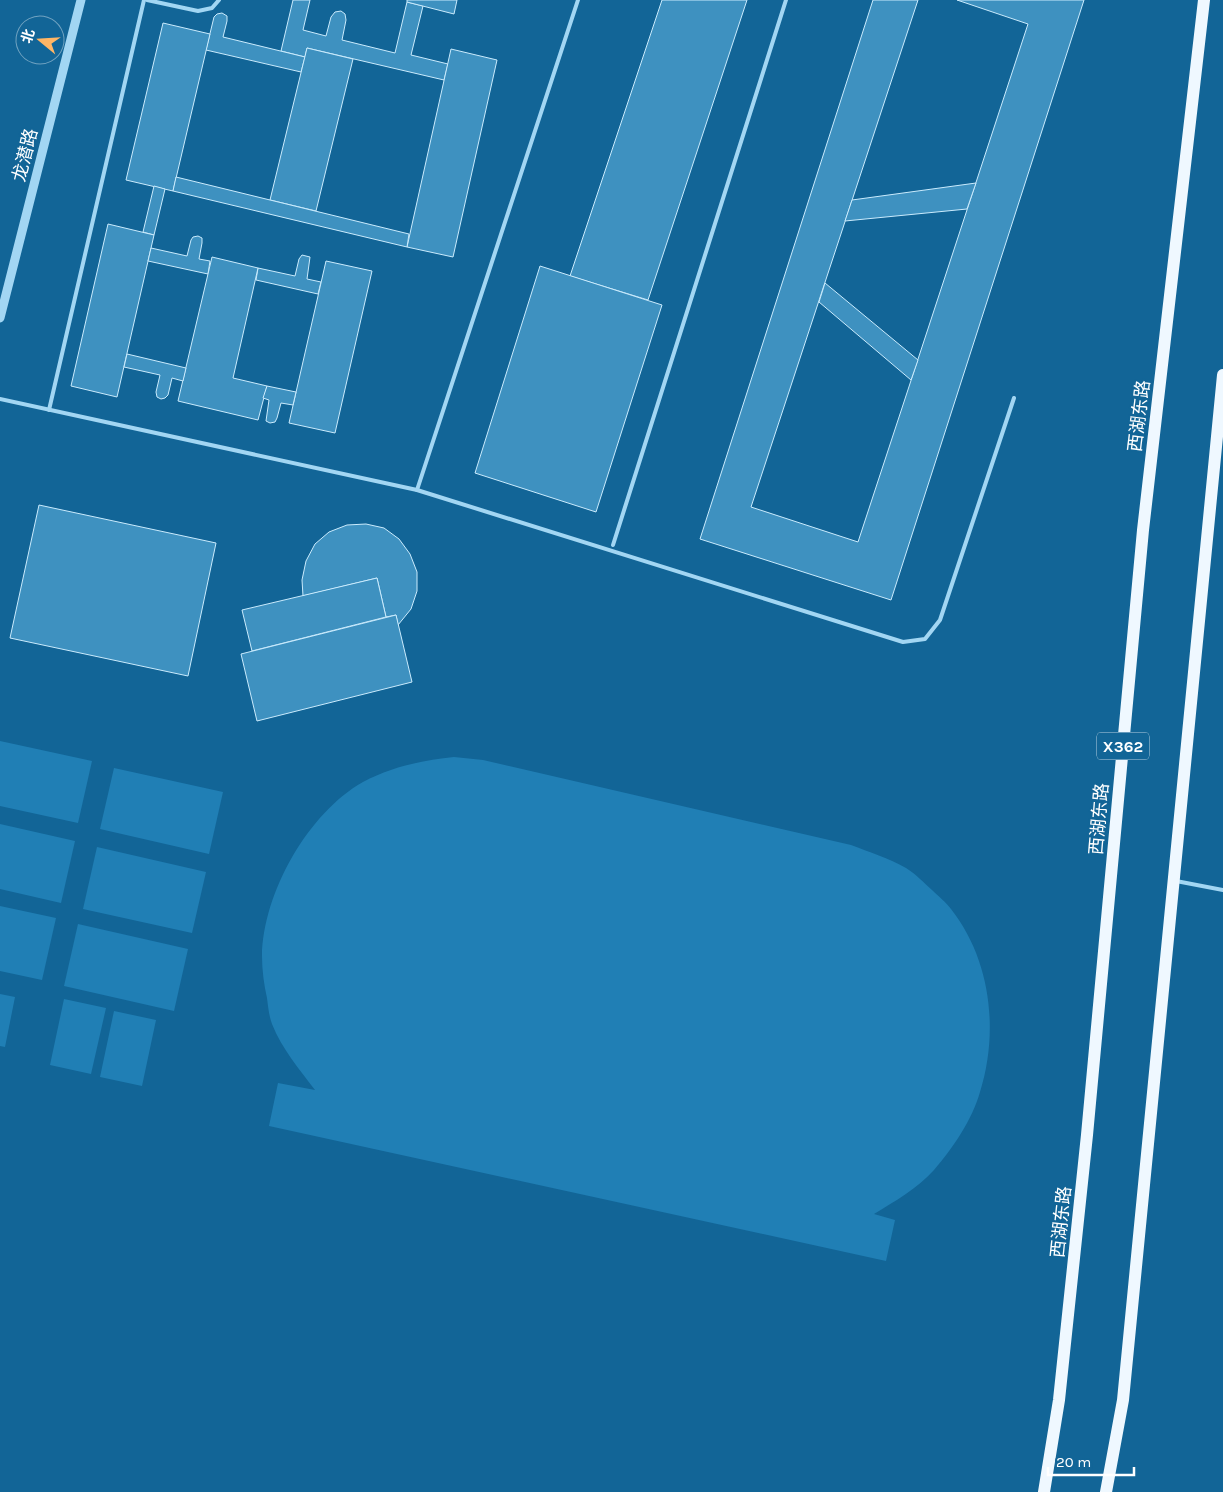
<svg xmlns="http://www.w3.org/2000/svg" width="1223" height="1492" font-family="Karla,'Noto Sans SC',sans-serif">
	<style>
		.green { fill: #207fb5 }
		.building { fill: #3e91c0; stroke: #caebfd }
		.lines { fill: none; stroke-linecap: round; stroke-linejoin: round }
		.service { stroke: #a2d6f3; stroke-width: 4 }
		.tertiary { stroke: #a2d6f3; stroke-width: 9 }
		.primary { stroke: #eff8ff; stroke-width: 12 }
		.labels { text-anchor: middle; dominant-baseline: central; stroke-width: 4; stroke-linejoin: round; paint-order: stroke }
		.shield { fill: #126597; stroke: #b8d1e0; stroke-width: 1 }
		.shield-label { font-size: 16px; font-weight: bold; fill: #fff }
		.street-label { font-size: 18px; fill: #fff; stroke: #126597 }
	</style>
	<rect width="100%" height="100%" fill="#126597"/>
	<g class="green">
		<polygon points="0,741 92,761 78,823 0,806"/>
		<path d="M454,757L483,760L851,845C869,852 889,858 906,868C916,874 924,883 932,890C938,896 946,902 951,909C991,960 999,1031 980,1092C972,1120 953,1148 934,1170C917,1189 895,1201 874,1214L895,1220L886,1261L269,1126L278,1083L315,1090C299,1069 282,1049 272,1024C269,1016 268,1006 267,998C264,985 262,970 262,956C263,893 308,813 363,782C391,767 423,760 454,757Z"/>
		<polygon points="114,768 223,792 209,854 100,829"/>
		<polygon points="0,824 75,841 61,903 0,889"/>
		<polygon points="97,847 206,872 192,933 83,909"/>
		<polygon points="0,906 56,918 42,980 0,971"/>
		<polygon points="78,924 188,949 174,1011 64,986"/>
		<polygon points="0,994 15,997 5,1047 0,1046"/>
		<polygon points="64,999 106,1008 91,1074 50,1065"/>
		<polygon points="114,1011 156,1020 142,1086 100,1077"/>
	</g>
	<g class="building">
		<polygon points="293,0 310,0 303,30 326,36 331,17 335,12 341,11 345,14 346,20 342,40 395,53 407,2 423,6 411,55 448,64 444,80 307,48 305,57 281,51"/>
		<polygon points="407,0 457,0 454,14 407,2"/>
		<polygon points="662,0 747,0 648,300 570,276"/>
		<polygon points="873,0 918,0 751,507 858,542 1028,24 957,0 1084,0 891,600 700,539"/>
		<polygon points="222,13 227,16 227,21 223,37 305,57 301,72 206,50 214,17 217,14"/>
		<polygon points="163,23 210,34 173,191 126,180"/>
		<polygon points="307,48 353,59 316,211 270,200"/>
		<polygon points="451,49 497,60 453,257 407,247"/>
		<polygon points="176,177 409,234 407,247 173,191"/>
		<polygon points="976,183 967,209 845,221 852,200"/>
		<polygon points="154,186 165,189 154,235 143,232"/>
		<polygon points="108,224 154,235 117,397 71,386"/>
		<polygon points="198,236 202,238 202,243 199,259 210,261 208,274 148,261 151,248 187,256 191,240 193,237"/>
		<polygon points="302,255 310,257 307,279 321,282 318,294 256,280 258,268 295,276 299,259"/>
		<polygon points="212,257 258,268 233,378 267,386 258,420 178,401"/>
		<polygon points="326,261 372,271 335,433 289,423"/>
		<polygon points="540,266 662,305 596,512 475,473"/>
		<polygon points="825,283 918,360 911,380 819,302"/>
		<polygon points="127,354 186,368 183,381 172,378 168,395 165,398 161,399 157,397 156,392 160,375 124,367"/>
		<polygon points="267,386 296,392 293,405 281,403 277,418 275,422 270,423 266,421 269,400 263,398"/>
		<polygon points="39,505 216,543 188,676 10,638"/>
		<polygon points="366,524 384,528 399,539 410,554 417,572 417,591 411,609 398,625 396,615 386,617 377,578 303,596 302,580 306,561 315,544 329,532 347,525"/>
		<polygon points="377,578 386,617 252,651 242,610"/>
		<polygon points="396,615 412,682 257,721 241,654"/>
	</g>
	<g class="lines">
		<g class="service">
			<polyline points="147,0 198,11 212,8 219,0"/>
			<polyline points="0,399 417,490 903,642 925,639 940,620 1014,398"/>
			<polyline points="49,410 144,0"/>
			<polyline points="417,490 578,0"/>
			<polyline points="613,545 786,0"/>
			<polyline points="1176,881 1223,890"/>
		</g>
		<polyline class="tertiary" points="0,318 81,0"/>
		<g class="primary">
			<polyline points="1044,1492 1059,1400 1087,1135 1143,530 1204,0"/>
			<polyline points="1106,1492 1123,1400 1223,375"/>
		</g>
	</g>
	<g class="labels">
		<rect class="shield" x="1097" y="732.5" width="52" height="27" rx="4"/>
		<g class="shield-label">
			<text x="1123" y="746">X362</text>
		</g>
		<g class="street-label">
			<text transform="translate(25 155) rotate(-76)">龙潜路</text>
			<text transform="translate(1139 416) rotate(-83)">西湖东路</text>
			<text transform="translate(1099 819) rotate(-85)">西湖东路</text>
			<text transform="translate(1061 1222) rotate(-84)">西湖东路</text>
		</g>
	</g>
	<g transform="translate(40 40) rotate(288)"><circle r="24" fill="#126597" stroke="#71a3c1"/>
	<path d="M0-4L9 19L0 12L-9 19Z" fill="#ffb665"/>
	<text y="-8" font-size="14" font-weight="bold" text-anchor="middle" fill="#ffffff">北</text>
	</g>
	<path d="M1048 1467v8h86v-8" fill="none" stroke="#ffffff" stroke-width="2.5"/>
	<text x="1056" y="1467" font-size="15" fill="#ffffff" stroke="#126597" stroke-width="4" paint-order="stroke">20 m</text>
</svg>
